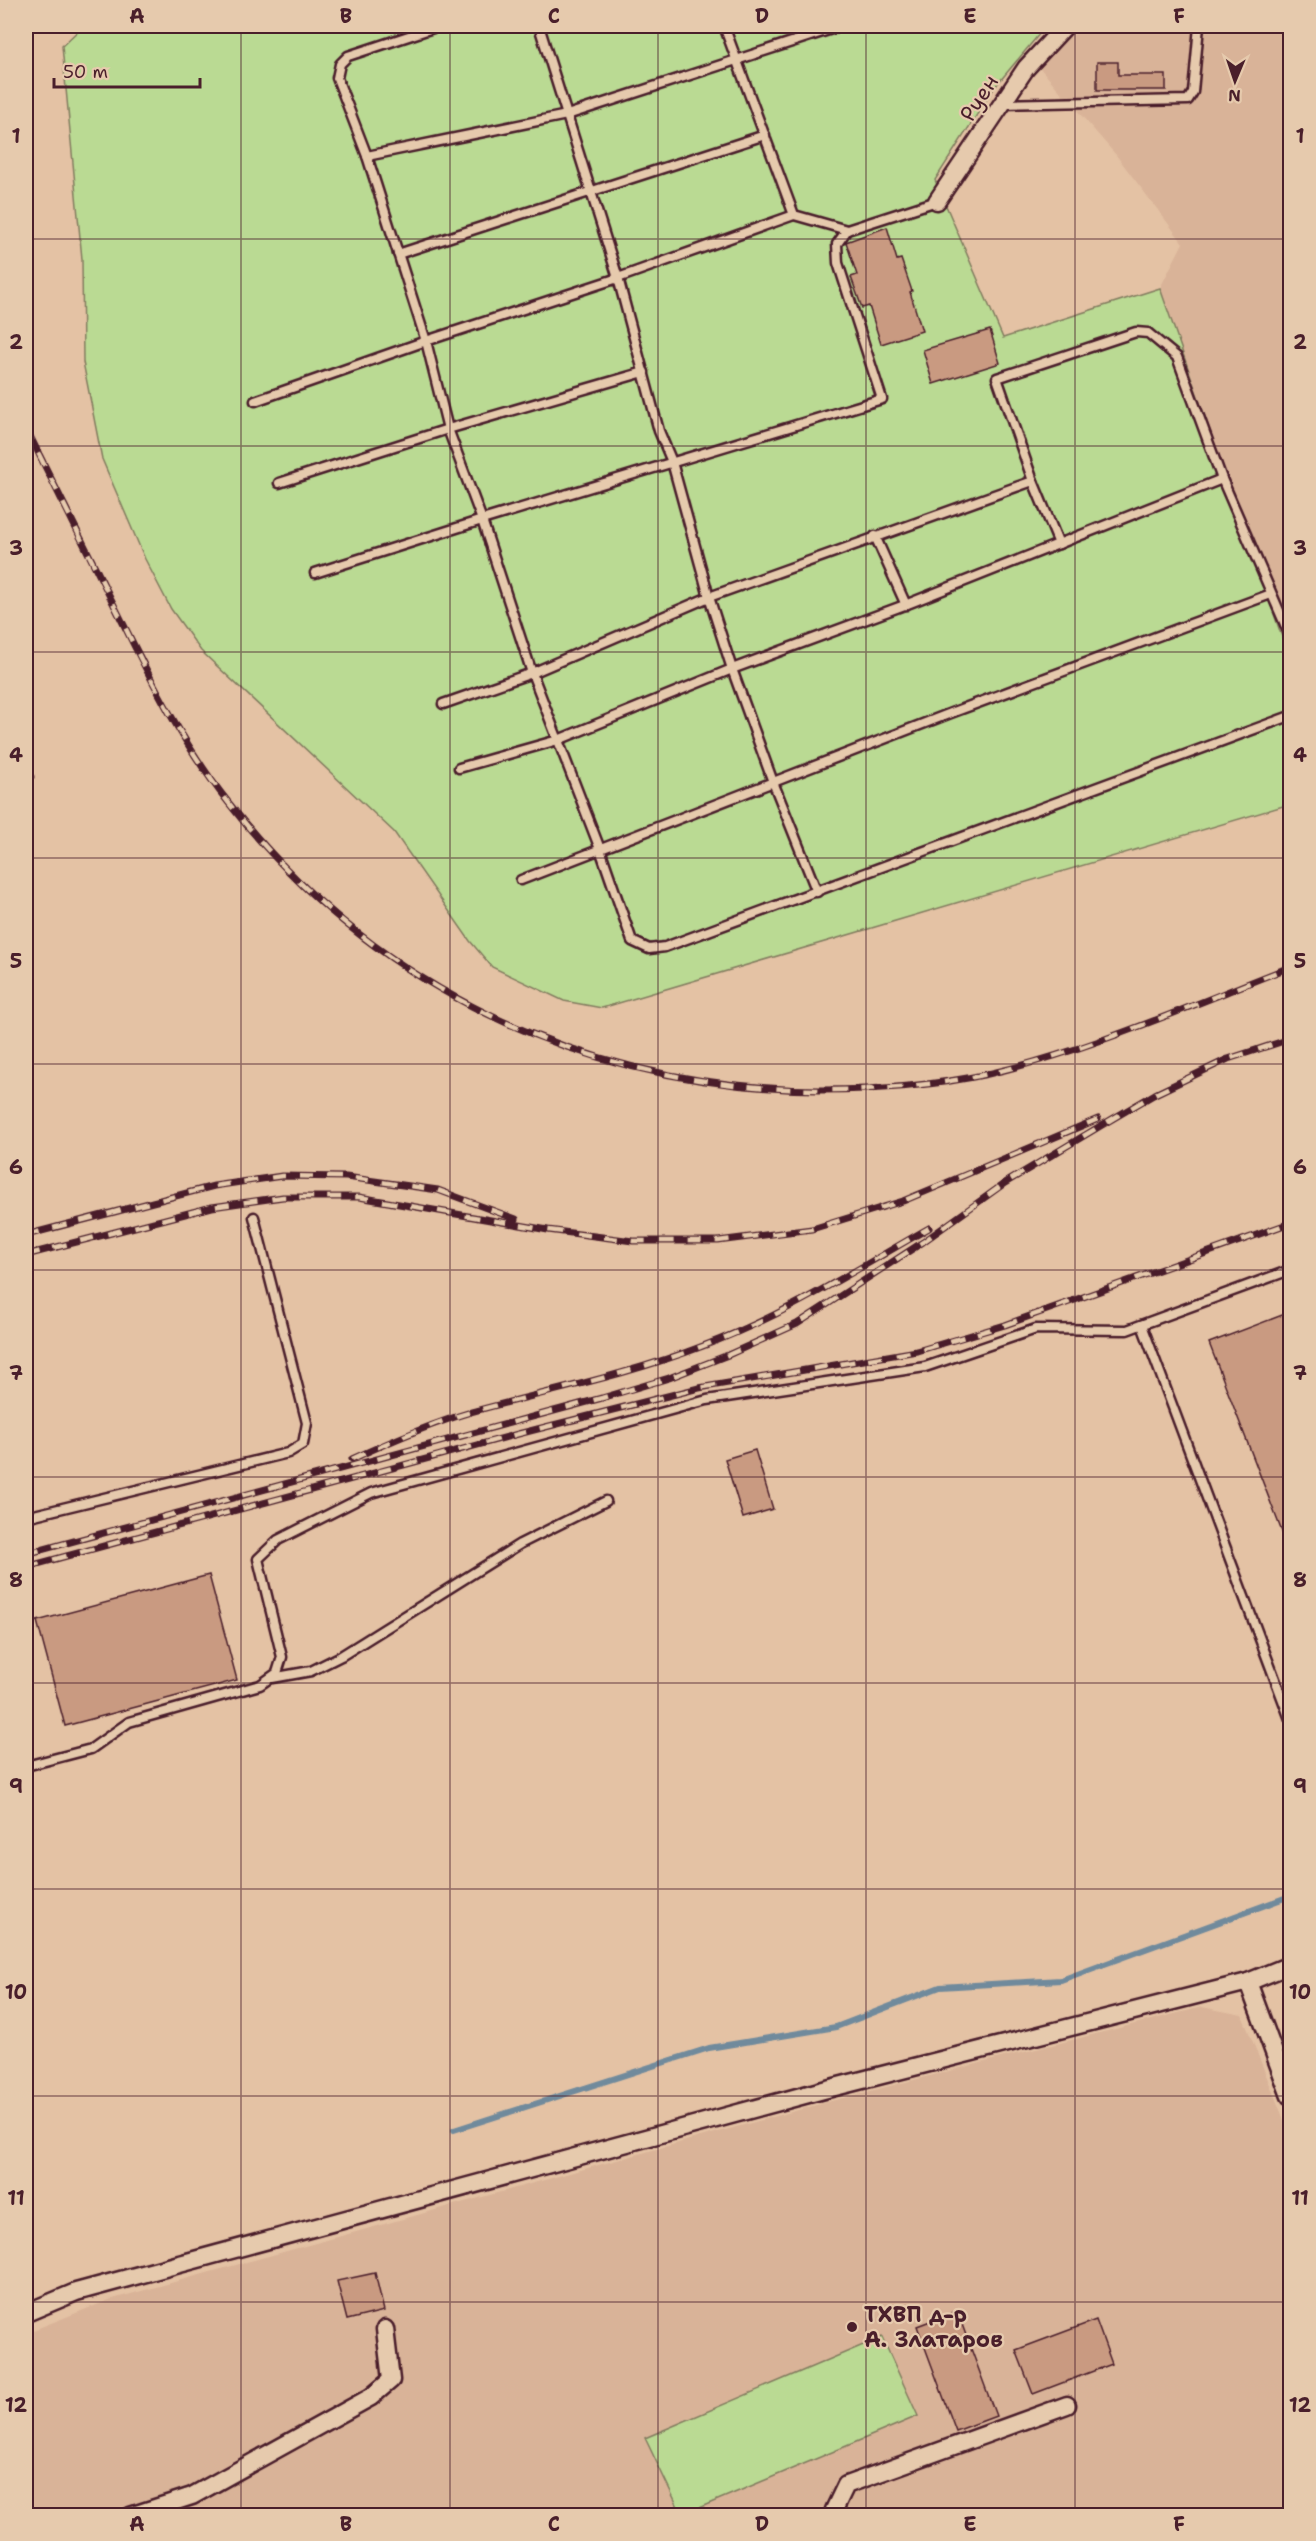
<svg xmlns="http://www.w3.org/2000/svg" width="1316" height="2541" font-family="'Shantell Sans',sans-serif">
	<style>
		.built { fill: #d9b398 }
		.green { fill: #bada93; stroke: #827c5f; stroke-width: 1.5 }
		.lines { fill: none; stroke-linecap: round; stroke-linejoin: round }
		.stream { stroke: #6f8a9c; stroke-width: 6 }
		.building { fill: #c99a81; stroke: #4a1f2b; stroke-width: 1.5 }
		.service-casing { stroke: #4a1f2b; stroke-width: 13 }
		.minor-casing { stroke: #4a1f2b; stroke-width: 21 }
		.service { stroke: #e6caad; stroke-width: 8 }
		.minor { stroke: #e6caad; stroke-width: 16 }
		.rail-casing { stroke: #4a1f2b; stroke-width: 7 }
		.rail { stroke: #e6caad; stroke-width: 4.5; stroke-dasharray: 14; stroke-linecap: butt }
		.grid { fill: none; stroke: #4a1f2b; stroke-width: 1.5; stroke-opacity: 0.55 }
		.poi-dot { fill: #4a1f2b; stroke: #e6caad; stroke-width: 2 }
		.labels { text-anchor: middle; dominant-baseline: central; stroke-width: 4.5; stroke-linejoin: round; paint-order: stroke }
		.street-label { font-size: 22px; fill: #4a1f2b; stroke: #e6caad }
		.poi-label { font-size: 22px; font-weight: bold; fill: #4a1f2b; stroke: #e6caad; text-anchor: start }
		.neatline { fill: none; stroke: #4a1f2b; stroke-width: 2 }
		.grid-label { font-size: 20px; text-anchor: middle; font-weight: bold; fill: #4a1f2b }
	</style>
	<rect width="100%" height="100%" fill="#e4c2a4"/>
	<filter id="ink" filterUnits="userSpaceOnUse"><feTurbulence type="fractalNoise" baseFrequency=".0167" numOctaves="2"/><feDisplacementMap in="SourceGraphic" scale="12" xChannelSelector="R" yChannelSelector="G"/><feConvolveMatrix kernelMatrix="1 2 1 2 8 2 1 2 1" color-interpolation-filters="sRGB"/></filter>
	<g filter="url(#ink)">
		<g class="built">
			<polygon points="1079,26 1290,26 1290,660 1160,288 1183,243 1116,155 1039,67"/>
			<polygon points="1202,2007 1242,2015 1290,2135 1290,2515 26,2516 26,2333 109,2300 831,2101"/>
		</g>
		<g class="green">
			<polygon points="83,26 1046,26 994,88 935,180 1003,338 1160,288 1290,660 1290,804 602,1008 564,1001 492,967 470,941 394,832 201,651 171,609 145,559 102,459 83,362 82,259 62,46"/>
			<polygon points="882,2337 918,2416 682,2515 645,2438"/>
		</g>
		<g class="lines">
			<polyline class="stream" points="454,2130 709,2048 836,2027 940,1987 1061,1980 1290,1896"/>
		</g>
		<g class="building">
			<polygon points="1097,62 1118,62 1118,75 1166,75 1166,90 1097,90"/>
			<polygon points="887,227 897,260 901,259 912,291 910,292 922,331 881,344 869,306 862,308 851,277 857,275 846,242"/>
			<polygon points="990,330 1000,363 933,384 923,350"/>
			<polygon points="1290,1312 1290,1550 1289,1550 1209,1343"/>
			<polygon points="755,1450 773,1509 743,1518 725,1459"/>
			<polygon points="209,1575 237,1680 65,1726 37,1621"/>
			<polygon points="375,2273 384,2311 347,2320 337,2281"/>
			<polygon points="957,2311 996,2416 956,2431 917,2326"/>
			<polygon points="1096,2320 1112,2364 1033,2394 1016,2350"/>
		</g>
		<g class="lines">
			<defs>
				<g id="service">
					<polyline points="439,26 348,56 340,64 337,78 367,156 426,341 448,429 482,520 532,673 600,849 632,941 649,949 665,947 1290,716"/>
					<polyline points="539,26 618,278 794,215"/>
					<polyline points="724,26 794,215 847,230"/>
					<polyline points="1003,104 1188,100 1193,92 1199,26"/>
					<polyline points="367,156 567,115 841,26"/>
					<polyline points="398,254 765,135"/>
					<polyline points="255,401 426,341 618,278 659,431 672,462 709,597 732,669 773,782 817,892"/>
					<polyline points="279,483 448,429 644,372"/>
					<polyline points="875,536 906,605"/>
					<polyline points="1059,544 1033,481 997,378 1136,332 1148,333 1177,357 1222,479 1290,636"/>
					<polyline points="315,573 482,520 882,399 838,263 837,244 847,230 937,201"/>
					<polyline points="443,704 532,673 709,597 1033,481"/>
					<polyline points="459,768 558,740 732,669 910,603 1222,479"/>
					<polyline points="26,777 28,777"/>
					<polyline points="521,880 951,713 1271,594"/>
					<polyline points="1142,1325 1290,1719"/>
					<polyline points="26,1517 288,1453 303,1444 307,1423 254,1217"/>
					<polyline points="272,1678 311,1671 341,1656 520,1544 606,1501"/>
					<polyline points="26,1766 91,1749 129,1722 260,1685 277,1673 282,1657 258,1559 278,1540 371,1493 707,1400 925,1367 1036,1329 1127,1330 1290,1270"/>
				</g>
				<g id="minor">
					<polyline points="937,201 1026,68 1065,26"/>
					<polyline points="1248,1982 1290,2096"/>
					<polyline points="26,2313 76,2292 827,2089 1248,1982 1290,1965"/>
					<polyline points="130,2516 192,2496 371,2397 391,2380 385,2329"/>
					<polyline points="834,2516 834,2510 846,2485 1067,2405"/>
				</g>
			</defs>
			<use href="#service" class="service-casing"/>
			<use href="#minor" class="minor-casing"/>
			<use href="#service" class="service"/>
			<use href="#minor" class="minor"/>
			<defs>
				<g id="rail">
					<path d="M26,428C57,491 88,553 119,615C151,680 183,745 228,802C373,989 585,1088 820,1090C876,1090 933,1086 988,1074C1092,1050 1191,1005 1290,967"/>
					<polyline points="26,1235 214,1186 282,1176 346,1177 438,1190 516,1219"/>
					<polyline points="26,1255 212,1207 283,1197 359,1197 548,1230 633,1241 718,1241 812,1229 903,1201 1098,1119"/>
					<path d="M352,1459C391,1441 430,1424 471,1412C548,1391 628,1375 703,1346C782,1317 855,1270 929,1228"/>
					<polyline points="26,1554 602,1398 669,1378 728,1355 797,1324 923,1242 1005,1183 1102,1125 1155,1094 1228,1059 1290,1039"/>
					<polyline points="26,1567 518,1434 699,1388 917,1351 1005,1325 1290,1223"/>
				</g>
			</defs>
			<use href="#rail" class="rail-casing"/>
			<use href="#rail" class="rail"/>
		</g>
	</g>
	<path class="grid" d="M241,26V2516M450,26V2516M658,26V2516M866,26V2516M1075,26V2516M26,239H1290M26,446H1290M26,652H1290M26,858H1290M26,1064H1290M26,1270H1290M26,1477H1290M26,1683H1290M26,1889H1290M26,2096H1290M26,2302H1290"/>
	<circle class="poi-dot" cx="852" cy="2327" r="6"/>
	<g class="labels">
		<g class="street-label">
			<text transform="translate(979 98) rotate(-57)">Руен</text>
		</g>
		<g class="poi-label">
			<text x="864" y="2314">ТХВП д-р<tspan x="864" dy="25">А. Златаров</tspan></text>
		</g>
	</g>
	<rect width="1316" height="2541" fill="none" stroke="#e6caad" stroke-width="66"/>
	<g transform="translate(1235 81) rotate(182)" stroke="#e6caad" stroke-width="4.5" paint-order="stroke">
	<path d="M0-4.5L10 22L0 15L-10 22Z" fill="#4a1f2b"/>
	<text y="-9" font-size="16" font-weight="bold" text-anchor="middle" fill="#4a1f2b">N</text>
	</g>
	<path d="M54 78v9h146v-9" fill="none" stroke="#4a1f2b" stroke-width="3"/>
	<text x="63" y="78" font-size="18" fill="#4a1f2b" stroke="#e6caad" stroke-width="4.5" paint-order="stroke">50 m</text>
	<rect x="33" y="33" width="1250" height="2475" class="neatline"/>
	<g class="grid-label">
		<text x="137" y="23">A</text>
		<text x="346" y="23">B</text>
		<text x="554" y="23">C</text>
		<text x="762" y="23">D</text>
		<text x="970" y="23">E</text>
		<text x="1179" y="23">F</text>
		<text x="16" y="143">1</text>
		<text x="1300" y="143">1</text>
		<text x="16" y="349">2</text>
		<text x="1300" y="349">2</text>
		<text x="16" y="555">3</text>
		<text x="1300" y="555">3</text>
		<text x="16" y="762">4</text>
		<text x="1300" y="762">4</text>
		<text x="16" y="968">5</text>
		<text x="1300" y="968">5</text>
		<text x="16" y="1174">6</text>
		<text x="1300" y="1174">6</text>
		<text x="16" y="1380">7</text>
		<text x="1300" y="1380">7</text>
		<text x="16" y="1587">8</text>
		<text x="1300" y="1587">8</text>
		<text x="16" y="1793">9</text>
		<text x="1300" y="1793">9</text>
		<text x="16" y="1999">10</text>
		<text x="1300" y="1999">10</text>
		<text x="16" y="2205">11</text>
		<text x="1300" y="2205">11</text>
		<text x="16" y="2412">12</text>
		<text x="1300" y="2412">12</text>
		<text x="137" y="2531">A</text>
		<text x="346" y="2531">B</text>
		<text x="554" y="2531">C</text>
		<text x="762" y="2531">D</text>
		<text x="970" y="2531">E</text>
		<text x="1179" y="2531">F</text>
	</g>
</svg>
